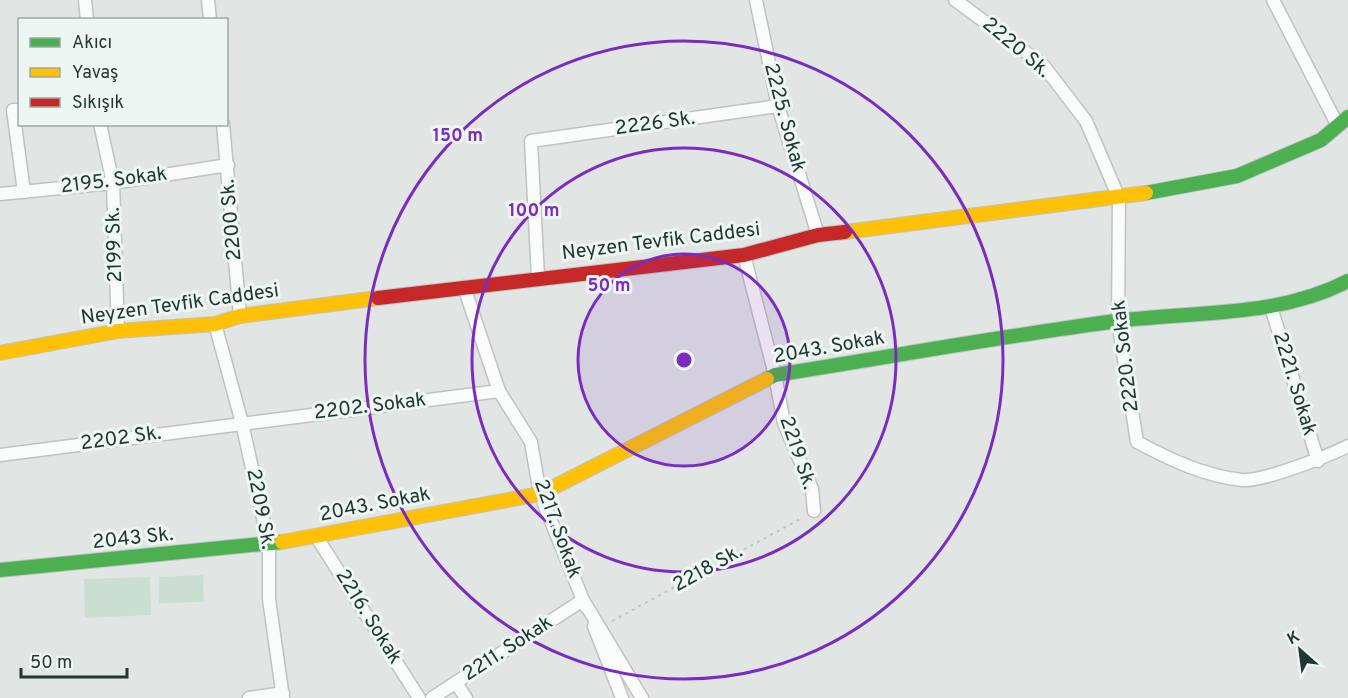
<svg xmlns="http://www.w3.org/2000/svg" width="1348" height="698" font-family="Overpass,sans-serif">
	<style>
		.green { fill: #cadfd2 }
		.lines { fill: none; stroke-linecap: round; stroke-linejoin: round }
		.street-casing { stroke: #bec3c1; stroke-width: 15 }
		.fast-casing { stroke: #bdc4c2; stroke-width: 16 }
		.slow-casing { stroke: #bdc4c2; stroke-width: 16 }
		.jam-casing { stroke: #bdc4c2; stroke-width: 16 }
		.path { stroke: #bfc7c5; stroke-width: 2; stroke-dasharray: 3 4.5; stroke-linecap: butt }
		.street { stroke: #fafbfb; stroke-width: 12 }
		.fast { stroke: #4caf50; stroke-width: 14 }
		.slow { stroke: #ffc107; stroke-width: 14 }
		.jam { stroke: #c62828; stroke-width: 14 }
		.ring { fill: none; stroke: #7b2cbf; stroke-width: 3 }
		.labels { text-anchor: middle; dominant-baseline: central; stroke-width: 6; stroke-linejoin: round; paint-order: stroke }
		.street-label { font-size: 20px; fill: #213733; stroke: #eef6f3 }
		.centre { fill: #7b2cbf; stroke: #eef6f3; stroke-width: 3 }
		.ring-label { font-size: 18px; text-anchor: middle; font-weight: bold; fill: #7b2cbf; stroke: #eef6f3; stroke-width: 6; stroke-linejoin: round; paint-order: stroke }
	</style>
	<rect width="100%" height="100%" fill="#e1e6e4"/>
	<g class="green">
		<polygon points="203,575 204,602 159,603 159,577"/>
		<polygon points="150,577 151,615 85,618 84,579"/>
	</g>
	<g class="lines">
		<defs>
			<g id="street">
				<polyline points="85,0 87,20"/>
				<polyline points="208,0 210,20"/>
				<polyline points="756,0 778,106 818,235"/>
				<path d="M955,0L1043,65L1086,121L1119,198L1118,321L1137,442C1169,459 1204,476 1242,480C1262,482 1328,456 1348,446"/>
				<polyline points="1273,0 1338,126"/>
				<polyline points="20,110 13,110 24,192"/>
				<polyline points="100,124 113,183 118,331"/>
				<polyline points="223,124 240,316"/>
				<polyline points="0,194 113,183 228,165"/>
				<polyline points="744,255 775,375 784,423 812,489 814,511"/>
				<polyline points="538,278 531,141 778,106"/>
				<polyline points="464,287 499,391 531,442 540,494 583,600 642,698"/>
				<polyline points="1271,307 1318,461"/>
				<polyline points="215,324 242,423 269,545 269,599 283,698"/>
				<polyline points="0,455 499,391"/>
				<polyline points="316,536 419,698"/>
				<polyline points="594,626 622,698"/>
				<polyline points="456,683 466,698"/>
				<polyline points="249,698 283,693"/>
				<polyline points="432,698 583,600 586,607"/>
			</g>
			<g id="fast">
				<polyline points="1146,193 1237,176 1321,140 1348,117"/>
				<path d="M767,379L775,375C889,357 1003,336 1117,321C1194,311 1277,318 1348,281"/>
				<polyline points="0,570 282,542"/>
			</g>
			<g id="slow">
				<polyline points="845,232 1146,193"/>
				<polyline points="0,353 118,331 215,324 240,316 378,298"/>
				<polyline points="282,542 540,494 767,379"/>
			</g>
			<polyline id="jam" points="378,298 744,255 818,235 845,232"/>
		</defs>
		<use href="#street" class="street-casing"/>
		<use href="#fast" class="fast-casing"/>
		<use href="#slow" class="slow-casing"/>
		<use href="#jam" class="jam-casing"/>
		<polyline class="path" points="612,621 802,518"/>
		<use href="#street" class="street"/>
		<use href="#fast" class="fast"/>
		<use href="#slow" class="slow"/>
		<use href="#jam" class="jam"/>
	</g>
	<circle cx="684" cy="360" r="106" fill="#7b2cbf" fill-opacity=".12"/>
	<g class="ring">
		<circle cx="684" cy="360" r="106"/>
		<circle cx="684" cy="360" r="212"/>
		<circle cx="684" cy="360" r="319"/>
	</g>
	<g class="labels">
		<g class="street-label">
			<text transform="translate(1016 48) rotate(40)">2220 Sk.</text>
			<text transform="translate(784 118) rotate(75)">2225. Sokak</text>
			<text transform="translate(655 124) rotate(-8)">2226 Sk.</text>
			<text transform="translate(114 181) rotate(-7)">2195. Sokak</text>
			<text transform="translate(232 220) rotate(-95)">2200 Sk.</text>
			<text transform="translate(661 242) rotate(-7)">Neyzen Tevfik Caddesi</text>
			<text transform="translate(115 245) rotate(-92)">2199 Sk.</text>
			<text transform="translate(180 305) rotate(-8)">Neyzen Tevfik Caddesi</text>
			<text transform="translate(829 348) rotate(-10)">2043. Sokak</text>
			<text transform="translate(1126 356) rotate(-97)">2220. Sokak</text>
			<text transform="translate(1294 384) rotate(73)">2221. Sokak</text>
			<text transform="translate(370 407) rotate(-7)">2202. Sokak</text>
			<text transform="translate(121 439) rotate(-8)">2202 Sk.</text>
			<text transform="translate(797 453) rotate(71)">2219 Sk.</text>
			<text transform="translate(375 505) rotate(-11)">2043. Sokak</text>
			<text transform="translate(260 509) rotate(79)">2209 Sk.</text>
			<text transform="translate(557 529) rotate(70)">2217. Sokak</text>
			<text transform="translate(133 539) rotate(-6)">2043 Sk.</text>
			<text transform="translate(708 569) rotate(-29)">2218 Sk.</text>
			<text transform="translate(368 617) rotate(58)">2216. Sokak</text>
			<text transform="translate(508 649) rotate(-33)">2211. Sokak</text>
		</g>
	</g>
	<circle cx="684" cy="360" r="9" class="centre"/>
	<g class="ring-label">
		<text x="458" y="141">150 m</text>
		<text x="534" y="216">100 m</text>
		<text x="609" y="291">50 m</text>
	</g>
	<rect x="18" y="18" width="210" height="108" fill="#eef6f3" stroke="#9caaa6" stroke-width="1.5"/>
	<rect x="30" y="38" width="30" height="9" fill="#4caf50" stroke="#9caaa6" stroke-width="1.5"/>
	<text x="72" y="48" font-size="18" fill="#213733">Akıcı</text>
	<rect x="30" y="68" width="30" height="9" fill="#ffc107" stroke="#9caaa6" stroke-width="1.5"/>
	<text x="72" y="78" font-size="18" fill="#213733">Yavaş</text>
	<rect x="30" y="98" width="30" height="9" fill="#c62828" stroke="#9caaa6" stroke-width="1.5"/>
	<text x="72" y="108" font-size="18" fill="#213733">Sıkışık</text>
	<g transform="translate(1300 650) rotate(332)" stroke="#eef6f3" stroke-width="4.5" paint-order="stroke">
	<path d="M0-4.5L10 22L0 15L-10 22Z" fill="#213733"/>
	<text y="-9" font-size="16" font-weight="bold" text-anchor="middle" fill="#213733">K</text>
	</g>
	<path d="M21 668v9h106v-9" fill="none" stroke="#213733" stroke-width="3"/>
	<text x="30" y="668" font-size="18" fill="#213733" stroke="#eef6f3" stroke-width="4.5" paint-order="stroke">50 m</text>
</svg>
